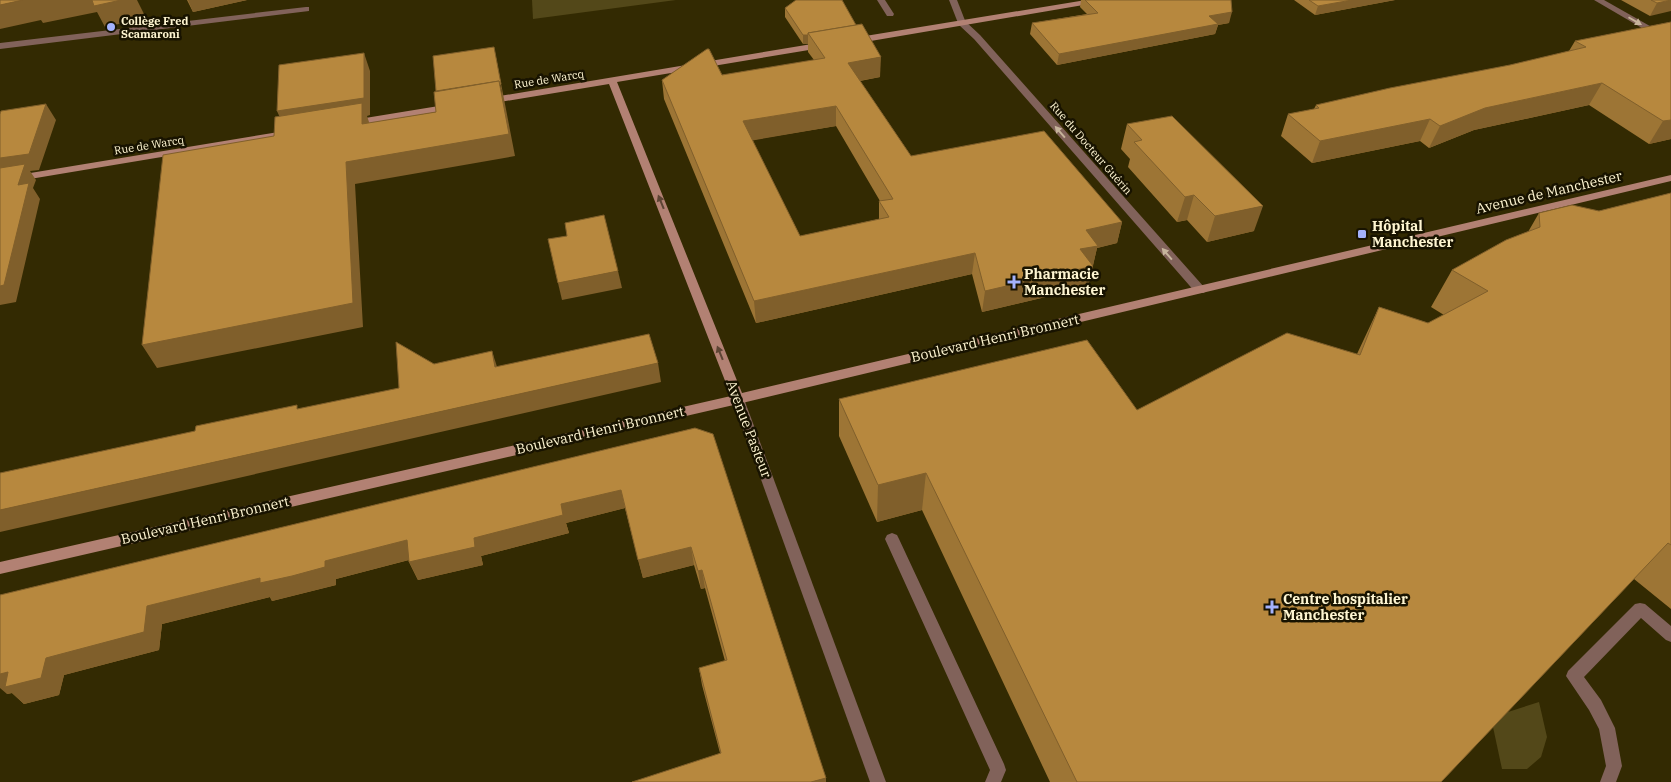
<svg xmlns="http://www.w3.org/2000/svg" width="1671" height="782" font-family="'IBM Plex Serif',serif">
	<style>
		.green { fill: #534819 }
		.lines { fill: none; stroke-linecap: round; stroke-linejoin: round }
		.lane { fill: #81625a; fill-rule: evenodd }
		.street { fill: #81625a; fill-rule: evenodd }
		.secondary { fill: #b28173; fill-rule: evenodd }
		.wall { fill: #9d7535; fill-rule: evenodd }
		.shaded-wall { fill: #805f2b }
		.building { fill: #b7883e; stroke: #805f2b; fill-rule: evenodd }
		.oneway { fill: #c6b39b }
		.oneway2 { fill: #5d4434 }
		.poi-dot { fill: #a4b2fc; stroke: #181300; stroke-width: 2 }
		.labels { text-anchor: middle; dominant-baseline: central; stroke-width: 5; stroke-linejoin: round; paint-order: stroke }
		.far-poi-label { font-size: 11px; font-weight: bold; fill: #fef5d1; stroke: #181300; text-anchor: start }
		.far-street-label { font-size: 11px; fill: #fef5d1; stroke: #181300 }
		.street-label { font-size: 14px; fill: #fef5d1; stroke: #181300 }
		.poi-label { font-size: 14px; font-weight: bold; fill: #fef5d1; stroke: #181300; text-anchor: start }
	</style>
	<rect width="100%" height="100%" fill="#332a02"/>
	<g class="green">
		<polygon points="532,0 676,0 533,19"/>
		<polygon points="1539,702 1547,737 1541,757 1527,769 1502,769 1493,727 1508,712"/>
	</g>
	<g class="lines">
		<g class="lane">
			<polygon points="877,0 885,0 894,14 893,16 887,16"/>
			<polygon points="949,0 957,0 966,23 965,25 958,23"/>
			<polygon points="306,7 309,7 309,11 0,49 0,43"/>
			<polygon points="892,533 897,535 899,539 1004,764 1006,770 1001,782 985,782 990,770 885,539 887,535"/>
			<polygon points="1640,603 1645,604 1671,626 1671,642 1666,640 1641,618 1584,677 1601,700 1615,728 1622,766 1616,782 1600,782 1606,766 1599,729 1589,710 1566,676 1568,671 1635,604"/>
		</g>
		<g class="street">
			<polygon points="1594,0 1604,0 1671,38 1671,45"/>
			<polygon points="959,21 965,21 980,35 1204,287 1206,290 1204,293 1196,293 974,39 959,25"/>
			<polygon points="738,394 742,396 744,399 886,782 870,782 732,399 734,396"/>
		</g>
		<g class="secondary">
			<polygon points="1086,0 1105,0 1101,2 853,44 849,41 853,38"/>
			<polygon points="824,42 827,43 827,47 617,82 742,393 1671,175 1671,181 738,404 0,574 0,562 731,396 609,84 488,104 483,101 488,98"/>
			<polygon points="451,104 454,105 454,109 353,126 348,123 353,120"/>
			<polygon points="291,130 294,131 294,135 0,184 0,178"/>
		</g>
	</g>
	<g class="wall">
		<polygon points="187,0 247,0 193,12"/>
		<polygon points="1081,0 1231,0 1229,23 1218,25 1215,34 1057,65 1030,34 1032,23 1087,14 1080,7"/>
		<polygon points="1294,0 1395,0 1315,15"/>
		<polygon points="1621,0 1671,0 1650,16"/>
		<path d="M785,8L880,77L860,81L911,156L1122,222L1117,243L1097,248L1088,287L982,312L972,274L756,323L664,99L662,80L722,75L814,60L808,52V44H803L785,17ZM836,126L880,201H879V219L800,236L752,140Z"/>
		<polygon points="1671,22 1671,139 1649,144 1589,105 1474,130 1429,148 1420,141 1312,163 1281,136 1288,114 1314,109 1316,105 1510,65 1569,51 1575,41"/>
		<polygon points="1127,124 1254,231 1207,242 1187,220 1177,222 1128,167 1130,159 1121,149"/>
		<polygon points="1671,193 1671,609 1634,579 1441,782 1050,782 922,510 877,522 839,436 839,399 1137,410 1357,354 1379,307 1428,323 1444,315 1431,307 1452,270 1528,232 1539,213 1599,211"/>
		<polygon points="695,428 826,778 720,753 702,685 699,668 725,661 705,588 701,589 694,565 643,578 625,508 566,523 569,533 481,556 483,565 418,580 409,562 409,560 336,579 336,585 272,601 270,597 162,624 159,650 64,675 59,695 24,704 12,693 7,694 0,595"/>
	</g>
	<g class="shaded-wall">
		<polygon points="23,0 137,0 146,18 105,27 97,12 43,23 41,20 0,29 0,5"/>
		<polygon points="188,0 247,0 193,12"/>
		<polygon points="1352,0 1395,0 1315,15 1318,6"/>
		<polygon points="1671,0 1671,11 1650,16 1657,3"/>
		<polygon points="1232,12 1229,23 1218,25 1215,34 1057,65 1059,54 1209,16"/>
		<rect x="803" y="35" width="5" height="9"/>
		<polygon points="494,47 515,156 355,184 363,327 157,368 142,345 346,162 502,94"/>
		<polygon points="364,53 370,71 370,115 367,116 370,125 285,129 277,111"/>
		<polygon points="881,57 880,77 848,83 848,63"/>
		<polygon points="1602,83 1589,105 1474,130 1429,148 1440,126 1485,108"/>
		<polygon points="46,104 56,120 39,170 30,171 36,180 33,188 40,199 16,302 0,305 0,158"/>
		<polygon points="836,106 836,126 744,142 743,121"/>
		<polygon points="1430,119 1420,141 1312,163 1320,141"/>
		<polygon points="1671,120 1671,139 1649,144 1663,121"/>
		<polygon points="1194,195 1187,220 1177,222 1185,197"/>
		<polygon points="1263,206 1254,231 1207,242 1215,216"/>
		<polygon points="1122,222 1117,243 1097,248 1088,287 982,312 985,291 1080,249 1086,230"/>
		<polygon points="975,253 972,274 756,323 754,301"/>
		<polygon points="618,271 622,288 562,300 558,283"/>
		<polygon points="492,351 498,370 495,367"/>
		<polygon points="658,363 661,382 0,532 0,510"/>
		<polygon points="926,473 922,510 877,522 878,485"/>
		<polygon points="621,490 625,508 566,523 569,533 481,556 483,565 418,580 409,562 561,504"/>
		<polygon points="407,540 416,558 336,579 336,585 272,601 270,597 162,624 159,650 64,675 59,695 24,704 12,693 7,694 0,688 0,666 46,658 147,606"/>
		<polygon points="691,547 694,565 643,578 638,560"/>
		<polygon points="702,570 705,588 701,589 698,571"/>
		<polygon points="826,778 826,782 811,782"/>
	</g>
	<g class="building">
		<polygon points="0,0 23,0 0,5"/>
		<polygon points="92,0 121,0 94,6"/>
		<polygon points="796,0 842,0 856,25 808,33 808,35 803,35 785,8"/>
		<polygon points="1085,0 1231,0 1232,12 1209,16 1218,24 1059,54 1032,23 1098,13"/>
		<polygon points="1309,0 1352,0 1318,6"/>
		<polygon points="1651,0 1671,0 1657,3"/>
		<polygon points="1671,22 1671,120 1663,121 1602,83 1485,108 1440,126 1430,119 1320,141 1288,114 1319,108 1316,105 1390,88 1510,65 1586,47 1575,41"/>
		<path d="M862,24L881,57L848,63L911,156L1044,131L1122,222L1086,230L1098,246L1080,249L1093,266L985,291L975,253L754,301L662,80L707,49H709L722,75L825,58L808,33ZM836,106L893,199L879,201L889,217L800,236L743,121Z"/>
		<polygon points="494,47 501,84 500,85 499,81 436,91 433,56"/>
		<polygon points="364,53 364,98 277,111 279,65"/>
		<polygon points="499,81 509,134 346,162 353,303 142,345 163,155 274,136 275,117 362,103 362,124 436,112 434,92"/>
		<polygon points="46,104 29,154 0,158 0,114 1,111"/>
		<polygon points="1172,116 1263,206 1215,216 1194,195 1185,197 1134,142 1142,140 1127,124"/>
		<polygon points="25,164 18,185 29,183 4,285 0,286 0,168"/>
		<polygon points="1671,193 1671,545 1668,543 1441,782 1077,782 926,473 878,485 839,399 1087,340 1137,410 1287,333 1360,355 1379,307 1428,323 1488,291 1452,270 1506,240 1540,227 1539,213 1572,205 1599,211"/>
		<polygon points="604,215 618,271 558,283 548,239 567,236 565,223"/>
		<polygon points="649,334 658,363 0,510 0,473 195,431 196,426 297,405 297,409 399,388 396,342 434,364 492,351 495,367"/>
		<polygon points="695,428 713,434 826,778 811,782 632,782 721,753 699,668 727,660 702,570 698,571 691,547 638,560 621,490 561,504 563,515 474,538 475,547 409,562 407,540 325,561 325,567 292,576 260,583 260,578 147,606 144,632 46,658 41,678 5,687 8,672 0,674 0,595"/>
	</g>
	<defs><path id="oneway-solid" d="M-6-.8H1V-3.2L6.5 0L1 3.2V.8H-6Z" transform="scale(1.25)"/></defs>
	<g class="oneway">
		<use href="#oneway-solid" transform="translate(1635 21) rotate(30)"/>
		<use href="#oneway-solid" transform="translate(1060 132) rotate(-131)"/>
		<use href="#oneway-solid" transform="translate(1167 254) rotate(-131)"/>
	</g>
	<g class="oneway2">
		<use href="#oneway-solid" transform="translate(661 202) rotate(-112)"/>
		<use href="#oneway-solid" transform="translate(720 353) rotate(-112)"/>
	</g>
	<g class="poi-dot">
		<circle cx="111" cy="27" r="5"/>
		<rect x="1357" y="229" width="10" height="10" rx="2.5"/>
		<path d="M1011.5 274.5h5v5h5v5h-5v5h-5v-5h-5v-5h5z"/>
		<path d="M1269.5 599.5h5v5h5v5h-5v5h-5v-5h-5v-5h5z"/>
	</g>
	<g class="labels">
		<g class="far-poi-label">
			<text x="121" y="21">Collège Fred<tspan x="121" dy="13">Scamaroni</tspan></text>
		</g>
		<g class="far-street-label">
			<text transform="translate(549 79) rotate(-9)">Rue de Warcq</text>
			<text transform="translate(149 145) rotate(-9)">Rue de Warcq</text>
			<text transform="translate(1091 148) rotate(49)">Rue du Docteur Guérin</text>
		</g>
		<g class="street-label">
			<text transform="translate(1549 192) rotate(-13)">Avenue de Manchester</text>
			<text transform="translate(995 338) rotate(-13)">Boulevard Henri Bronnert</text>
			<text transform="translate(749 429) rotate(69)">Avenue Pasteur</text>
			<text transform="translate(600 430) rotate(-13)">Boulevard Henri Bronnert</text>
			<text transform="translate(205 520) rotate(-13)">Boulevard Henri Bronnert</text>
		</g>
		<g class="poi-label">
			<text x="1372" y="226">Hôpital<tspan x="1372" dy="16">Manchester</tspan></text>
			<text x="1024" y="274">Pharmacie<tspan x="1024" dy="16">Manchester</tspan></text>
			<text x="1283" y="599">Centre hospitalier<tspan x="1283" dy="16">Manchester</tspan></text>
		</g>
	</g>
</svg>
